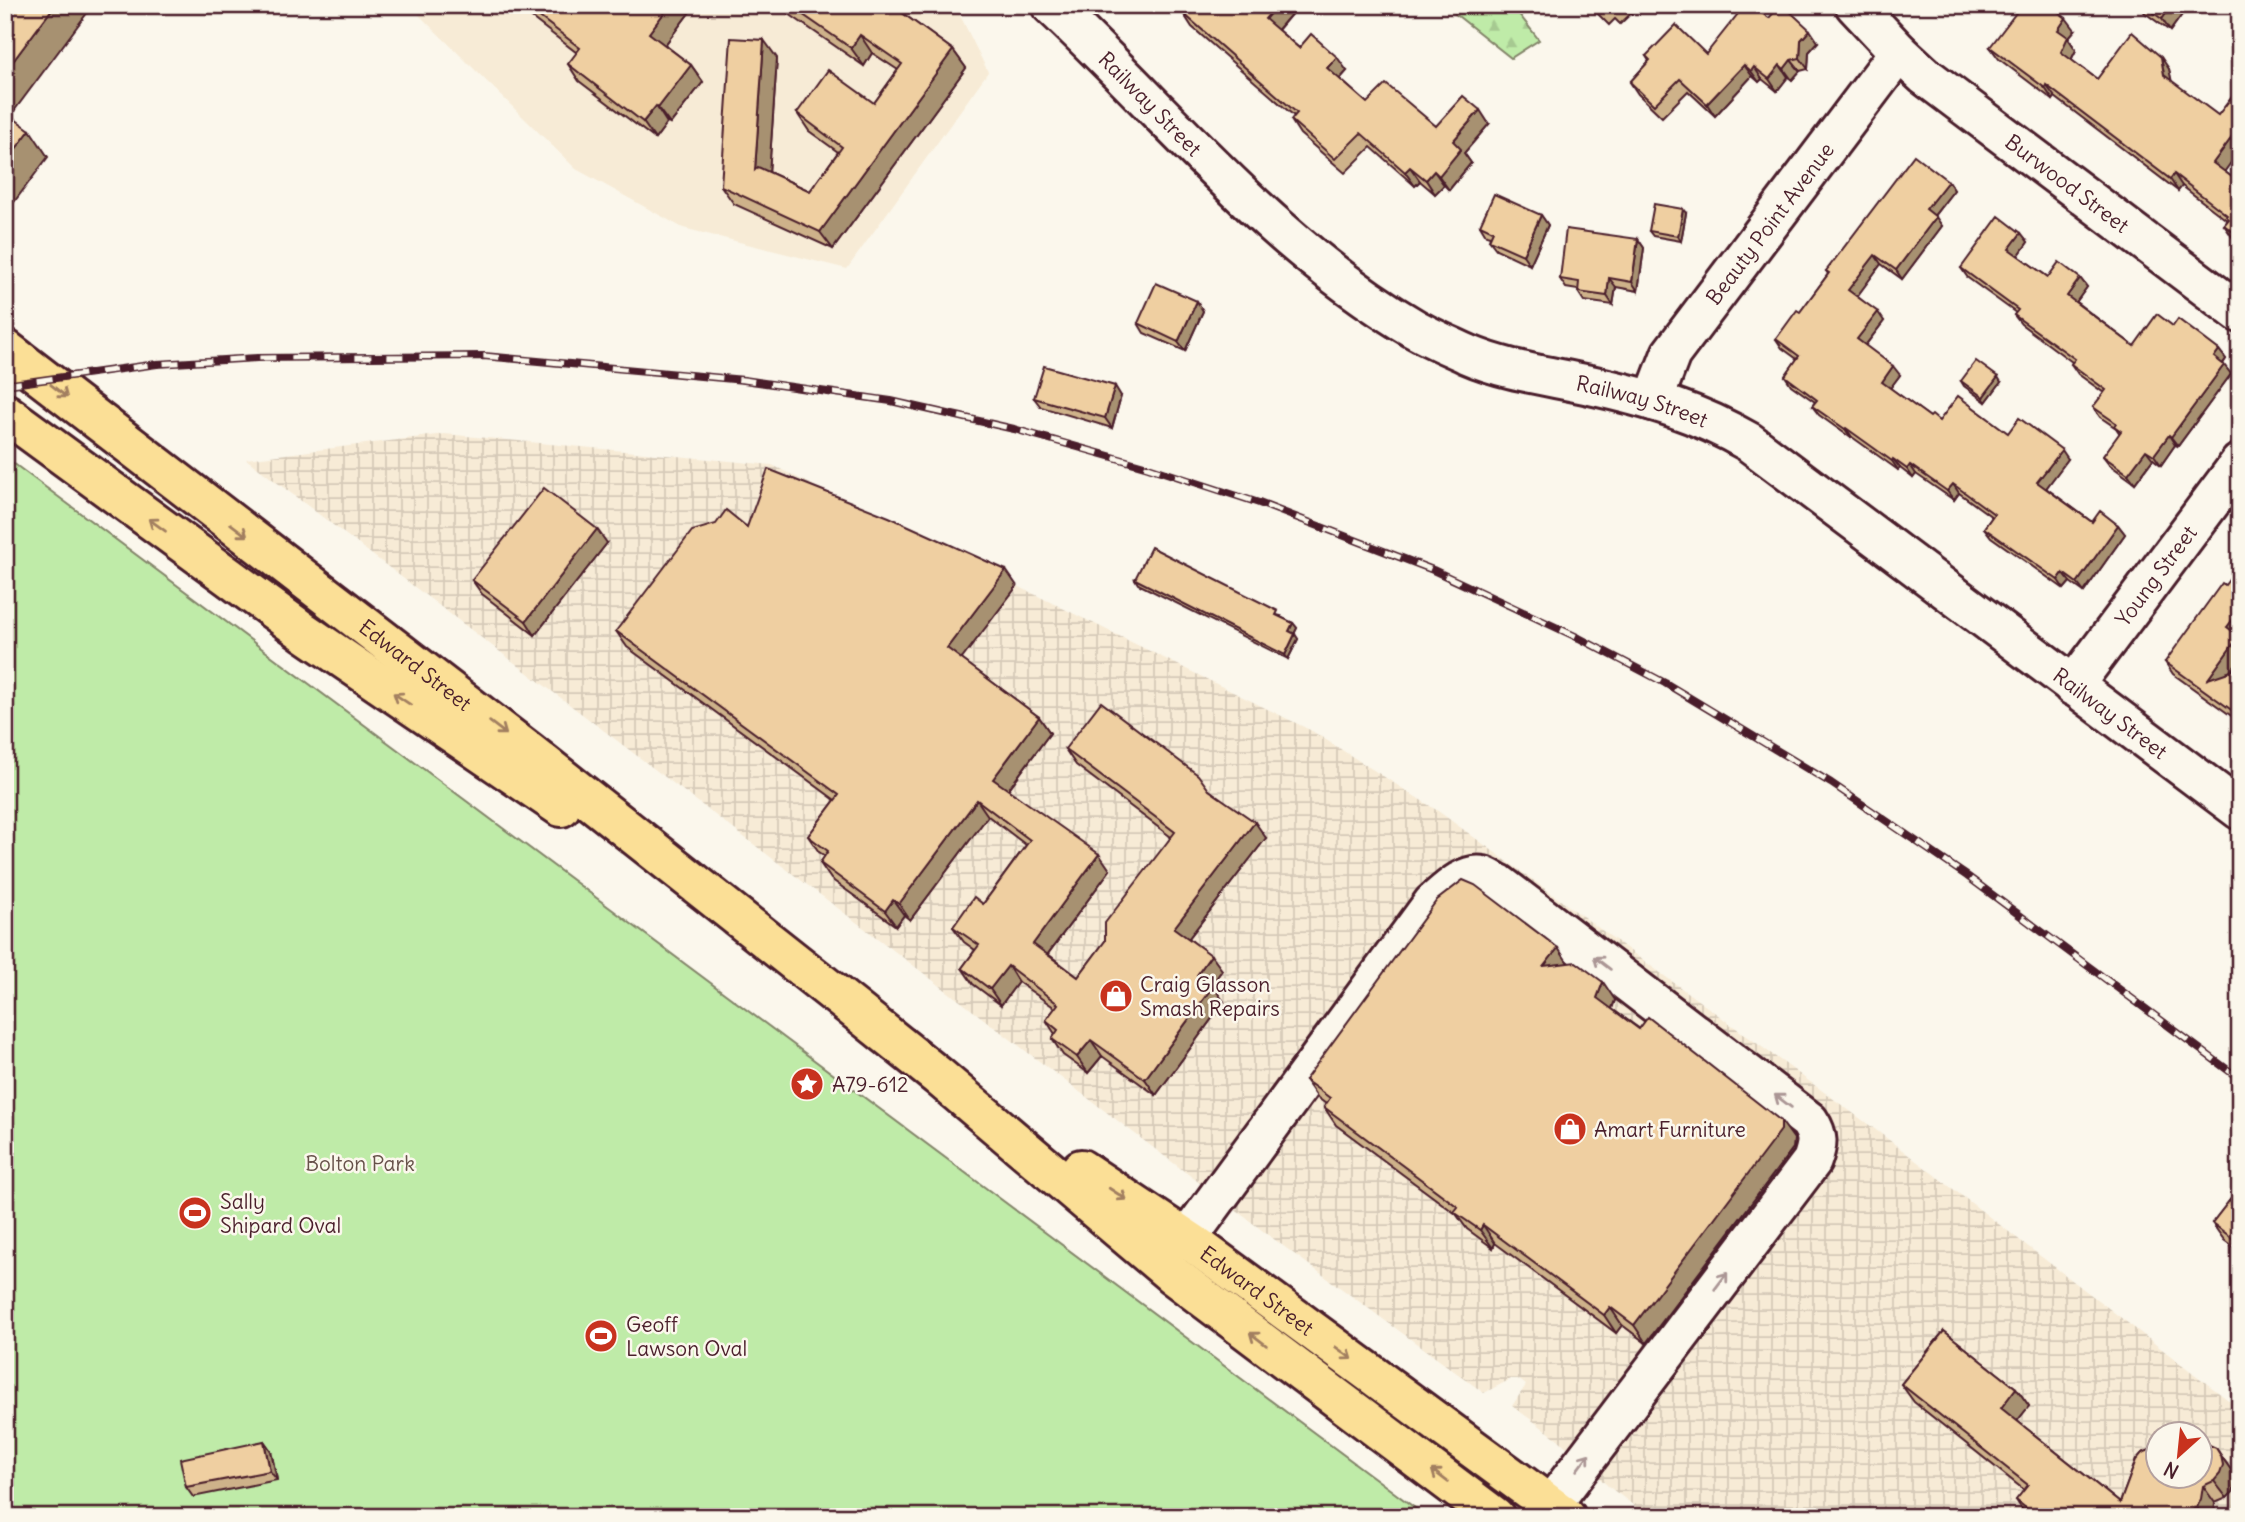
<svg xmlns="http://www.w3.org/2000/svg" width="2245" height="1522" font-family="Delius,sans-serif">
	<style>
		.built { fill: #f7ebd6 }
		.industrial { fill: url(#industrial-grid); fill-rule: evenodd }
		.forest { fill: url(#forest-firs); stroke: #84856a; stroke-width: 2 }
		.park { fill: #bfeba8; stroke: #84856a; stroke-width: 2 }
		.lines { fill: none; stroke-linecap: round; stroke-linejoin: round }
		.minor-casing { stroke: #4a1f2b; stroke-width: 44 }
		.highway-casing { stroke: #4a1f2b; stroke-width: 44 }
		.minor { stroke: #fbf7ec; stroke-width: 38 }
		.highway { stroke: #fbdf96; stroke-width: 38 }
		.rail-casing { stroke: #4a1f2b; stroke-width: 8 }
		.rail { stroke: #fbf7ec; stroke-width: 5; stroke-dasharray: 16; stroke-linecap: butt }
		.wall { fill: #ceb28a; stroke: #4a1f2b; stroke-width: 2 }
		.shaded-wall { fill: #a79171; stroke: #4a1f2b; stroke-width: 2 }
		.building { fill: #efcfa1; stroke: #4a1f2b; stroke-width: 2 }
		.oneway { stroke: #a27f60 }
		.oneway2 { stroke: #ab9695 }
		.labels { text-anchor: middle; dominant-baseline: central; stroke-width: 5; stroke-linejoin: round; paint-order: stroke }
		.street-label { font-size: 21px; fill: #4a1f2b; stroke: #fbf7ec }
		.poi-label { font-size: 21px; fill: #4a1f2b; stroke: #fbf7ec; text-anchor: start }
		.park-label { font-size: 21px; fill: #67524a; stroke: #fbf7ec }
	</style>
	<defs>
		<pattern id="industrial-grid" width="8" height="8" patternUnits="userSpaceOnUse" patternTransform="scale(1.75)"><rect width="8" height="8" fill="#f7ebd6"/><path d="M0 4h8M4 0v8" fill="none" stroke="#d5c9b8"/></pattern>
		<pattern id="forest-firs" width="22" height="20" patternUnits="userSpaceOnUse" patternTransform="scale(1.75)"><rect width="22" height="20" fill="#bfeba8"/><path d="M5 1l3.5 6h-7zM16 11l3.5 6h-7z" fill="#a6c991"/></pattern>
	</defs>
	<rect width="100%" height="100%" fill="#fbf7ec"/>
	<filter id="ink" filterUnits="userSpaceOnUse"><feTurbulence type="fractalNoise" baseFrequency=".0143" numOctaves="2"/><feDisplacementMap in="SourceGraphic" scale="14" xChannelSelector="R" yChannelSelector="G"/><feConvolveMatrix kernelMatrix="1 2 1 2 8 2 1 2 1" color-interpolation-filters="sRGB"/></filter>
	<g filter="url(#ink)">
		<polygon class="built" points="414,5 955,5 988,72 847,269 683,228 576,169 420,16"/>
		<path class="industrial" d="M445,434L772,465L1312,731L1438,811L1876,1130L2240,1409V1517H1649L1608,1486L1558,1439L1512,1406L1526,1385L1518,1379H1511L1484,1393L1271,1237L246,459ZM2158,1434H2200V1476H2158Z"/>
		<polygon class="forest" points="1444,5 1512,5 1539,40 1511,58"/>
		<polygon class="park" points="5,457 1427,1517 5,1517"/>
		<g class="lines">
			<defs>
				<g id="minor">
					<path id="s1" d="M1051,5C1169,115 1273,247 1415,329C1431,338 1450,346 1467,354C1506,371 1550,376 1590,385C1649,398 1697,412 1749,442L2240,810"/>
					<path id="s2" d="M1855,5L1899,52L1925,76L2240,313"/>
					<path id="s3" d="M1653,401L1671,354L1899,52"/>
					<path id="s4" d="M2073,686L2240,463"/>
					<path d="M1187,1239L1433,903C1446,892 1465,872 1483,876C1488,877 1494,882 1499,884L1809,1121C1819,1136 1818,1144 1812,1161L1542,1517"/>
				</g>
				<g id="highway">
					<path id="s5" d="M5,349L529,752L853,1008L938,1076L1173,1275L1495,1517"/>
					<polyline points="5,413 304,632 561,807"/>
					<path id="s6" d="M1081,1169L1197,1246L1566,1517"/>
				</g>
			</defs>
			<use href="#minor" class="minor-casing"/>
			<use href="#highway" class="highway-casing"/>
			<use href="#minor" class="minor"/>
			<use href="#highway" class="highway"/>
			<defs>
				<polyline id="rail" points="5,385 157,364 257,358 484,356 744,380 891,401 1014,429 1148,467 1259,503 1433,570 1579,638 1665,683 1831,783 1967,876 2240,1079"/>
			</defs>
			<use href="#rail" class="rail-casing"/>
			<use href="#rail" class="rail"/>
		</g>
		<g class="wall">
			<polygon points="515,5 695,5 665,45 691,65 703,82 670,124 667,123 655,139 579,81 568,64 577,53"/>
			<polygon points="776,5 903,5 904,7 901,12 953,50 966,68 833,249 734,204 721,186 777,58 769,172 810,191 838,152 809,131 797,113 874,103 898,70 872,53 864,66"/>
			<polygon points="1185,5 1299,5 1278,30 1299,48 1347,71 1340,79 1367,103 1436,126 1489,124 1464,153 1471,163 1449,190 1444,185 1435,194 1420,181 1415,186 1371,147 1345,173 1300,134 1291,120 1294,116 1192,27 1183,13 1187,8"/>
			<polygon points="1589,5 1640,5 1620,24 1615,19 1609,25"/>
			<polygon points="2140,5 2189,5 2170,31 2145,13"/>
			<polygon points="1769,18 1818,42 1809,52 1808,69 1800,71 1792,80 1788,77 1777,91 1762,79 1759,82 1752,76 1715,116 1688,91 1662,117 1638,94 1630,82 1649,61 1646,56 1706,54"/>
			<polygon points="2075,30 2068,38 2076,50 2071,60 2097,79 2169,69 2171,80 2224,171 2240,183 2240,243 2233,238 2224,225 2228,221 2182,186 2178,191 2055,97 2053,100 1999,59 1990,47"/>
			<polygon points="1948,181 1954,190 1934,216 1942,226 1902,279 1881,264 1857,296 1884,321 1865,346 1900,375 1890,388 1930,417 1939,421 2008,433 2068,459 2046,488 2092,522 2118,525 2125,534 2084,592 2070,582 2064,589 1991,537 1984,528 1992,517 1959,493 1954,500 1916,474 1913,478 1900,468 1898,470 1852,437 1851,438 1819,415 1812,406 1815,402 1791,385 1785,376 1797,359 1782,348 1776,339 1800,312 1828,274 1826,271"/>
			<polygon points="1686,213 1681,241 1653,236 1649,231"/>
			<polygon points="1541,215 1548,225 1530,265 1496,249 1489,240 1490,236 1486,235 1480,225"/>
			<polygon points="2021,233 2028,242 2018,256 2048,277 2080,278 2087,287 2076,302 2134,346 2173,326 2219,350 2226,359 2223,364 2231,374 2178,446 2175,445 2161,465 2153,459 2135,483 2110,465 2103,456 2120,434 2116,428 2100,417 2093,407 2104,393 2078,374 2071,364 2072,362 2021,324 2014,315 2016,313 1968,278 1961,268"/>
			<polygon points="1638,239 1644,248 1638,291 1616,287 1613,305 1584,301 1578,292 1578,290 1566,288 1560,279"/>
			<polygon points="1197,301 1203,311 1185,351 1144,333 1138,323"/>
			<polygon points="1961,381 2001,382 1986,402 1964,386"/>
			<polygon points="1121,396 1112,428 1041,407 1034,398"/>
			<polygon points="747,527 1017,586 961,659 1039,717 1050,733 1008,790 1110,870 1048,954 1078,977 1105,941 1171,837 1076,765 1065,749 1209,790 1266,838 1189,938 1222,970 1211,985 1224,1002 1156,1095 1102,1056 1088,1073 1063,1055 1052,1039 1055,1034 1046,1020 1055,1008 1018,982 1001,1005 973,984 962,968 975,950 964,942 953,927 983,904 1026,845 988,816 910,920 904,915 896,926 831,879 820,863 825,856 819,852 808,836 835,800 627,647 616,631"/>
			<polygon points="607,543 535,635 482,594 472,580"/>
			<polygon points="1135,579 1281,616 1280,617 1293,623 1297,628 1294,634 1298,639 1288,659 1138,584"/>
			<polygon points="2238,636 2240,638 2240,658 2231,671 2240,668 2240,722 2173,674 2165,662"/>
			<polygon points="1568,963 1615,1000 1612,1009 1794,1139 1793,1148 1646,1343 1622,1325 1616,1333 1495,1243 1493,1248 1467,1229 1456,1214 1336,1125 1324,1107 1326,1104 1318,1098 1305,1080"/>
			<polygon points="2240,1187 2240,1252 2224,1240 2212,1223"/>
			<polygon points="1944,1331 2016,1388 2029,1406 2017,1421 2120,1503 2136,1460 2142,1453 2153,1449 2154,1438 2159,1430 2166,1425 2176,1423 2185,1426 2193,1434 2158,1434 2158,1476 2200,1476 2200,1443 2207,1444 2216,1448 2234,1474 2235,1483 2233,1492 2227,1498 2215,1503 2214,1517 2027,1517 2016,1500 2024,1490 1914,1402 1901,1384"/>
			<polygon points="264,1441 271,1451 277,1480 193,1497 186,1487"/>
		</g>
		<g class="shaded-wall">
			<polygon points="55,5 93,5 5,123 5,72"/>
			<polygon points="670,5 695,5 661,50 649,33"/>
			<polygon points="891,5 903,5 904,7 901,12"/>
			<polygon points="1277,5 1299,5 1275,33 1265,19"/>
			<polygon points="2172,5 2189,5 2170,31 2162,19"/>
			<polygon points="2066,18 2075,30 2068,38 2076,50 2069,64 2061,52 2058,30"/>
			<polygon points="1810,30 1818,42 1809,52 1808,69 1800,58 1801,40"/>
			<polygon points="860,35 872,53 864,66 851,48"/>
			<polygon points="764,40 777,58 768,188 755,170"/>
			<polygon points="953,50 966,68 833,249 820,232"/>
			<polygon points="1337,57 1347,71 1337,82 1327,68"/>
			<polygon points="2161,57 2169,69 2173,87 2164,75"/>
			<polygon points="1791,60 1800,71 1792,80 1784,69"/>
			<polygon points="691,65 703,82 670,124 658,108"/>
			<polygon points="1744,65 1752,76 1715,116 1707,104"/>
			<polygon points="1780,65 1788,77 1777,91 1769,79"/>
			<polygon points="1754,67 1762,79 1759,82 1751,71"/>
			<polygon points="2046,85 2055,97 2053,100 2045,88"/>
			<polygon points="656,106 667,123 655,139 643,122"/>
			<polygon points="1480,110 1489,124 1464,153 1471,163 1449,190 1439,176 1453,141"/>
			<polygon points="2240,126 2240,150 2222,175 2213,163"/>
			<polygon points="30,130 48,157 5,214 5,163"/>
			<polygon points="1410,167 1420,181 1415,186 1405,172"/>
			<polygon points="1434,171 1444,185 1435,194 1426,180"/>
			<polygon points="2174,174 2182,186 2178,191 2170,179"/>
			<polygon points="1948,181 1954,190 1932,218 1926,209"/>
			<polygon points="1683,209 1686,213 1681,241 1678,236"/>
			<polygon points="1541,215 1548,225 1530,265 1523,255"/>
			<polygon points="1936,217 1942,226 1902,279 1896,270"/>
			<polygon points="2021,233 2028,242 2016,259 2009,249"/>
			<polygon points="1638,239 1644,248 1638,291 1632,282"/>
			<polygon points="1875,255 1881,264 1855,299 1848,290"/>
			<polygon points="1609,278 1616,287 1613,305 1607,296"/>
			<polygon points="2080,278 2087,287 2074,305 2067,296"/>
			<polygon points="1197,301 1203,311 1185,351 1178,342"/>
			<polygon points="1878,312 1884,321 1863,348 1857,339"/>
			<polygon points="2219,350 2226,359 2221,366 2214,357"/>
			<polygon points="2224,365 2231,374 2178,446 2171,437"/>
			<polygon points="1893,366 1900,375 1888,391 1882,382"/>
			<polygon points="1998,377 2001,382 1986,402 1983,397"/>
			<polygon points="1115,386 1121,396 1112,428 1105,418"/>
			<polygon points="1846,428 1852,437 1851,438 1845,429"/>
			<polygon points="2169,435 2175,445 2161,465 2154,455"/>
			<polygon points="2062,450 2068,459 2044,491 2037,482"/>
			<polygon points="2146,450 2153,459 2135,483 2128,474"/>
			<polygon points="1893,459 1900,468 1898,470 1892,461"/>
			<polygon points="1910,465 1916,474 1913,478 1907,469"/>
			<polygon points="1953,484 1959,493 1954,500 1947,491"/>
			<polygon points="2118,525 2125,534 2084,592 2077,583"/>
			<polygon points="597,529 607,543 535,635 526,621"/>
			<polygon points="1006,570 1017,586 958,664 947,648"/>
			<polygon points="2063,573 2070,582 2064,589 2058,580"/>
			<polygon points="2240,610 2240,633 2235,639 2227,627"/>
			<polygon points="1293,623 1297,628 1293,636 1289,631"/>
			<polygon points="1295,634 1298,639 1288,659 1285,655"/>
			<polygon points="2239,636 2240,638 2240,658 2216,691 2208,679"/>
			<polygon points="1039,717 1050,733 1004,795 993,779"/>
			<polygon points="977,800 988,816 910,920 899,904"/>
			<polygon points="1255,822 1266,838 1185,943 1174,928"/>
			<polygon points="1099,854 1110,870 1044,959 1033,944"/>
			<polygon points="893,900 904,915 896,926 885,911"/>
			<polygon points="1558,948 1570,966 1544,966"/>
			<polygon points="1211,955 1222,970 1208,990 1197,975"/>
			<polygon points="1008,966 1018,982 1001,1005 990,989"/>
			<polygon points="1603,982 1615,1000 1609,1016 1597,998"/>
			<polygon points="1213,986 1224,1002 1156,1095 1145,1079"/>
			<polygon points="1091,1040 1102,1056 1088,1073 1077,1057"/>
			<polygon points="1781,1121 1794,1139 1793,1148 1646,1343 1634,1325"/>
			<polygon points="1483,1225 1495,1243 1493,1248 1480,1230"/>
			<polygon points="1610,1307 1622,1325 1616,1333 1604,1315"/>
			<polygon points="2016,1388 2029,1406 2013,1426 2001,1408"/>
			<polygon points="264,1441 271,1451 277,1480 270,1471"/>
			<polygon points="2221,1456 2234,1474 2235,1483 2233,1492 2227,1498 2214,1481"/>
			<polygon points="2203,1486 2215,1503 2214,1517 2203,1517 2197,1507"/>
		</g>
		<g class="building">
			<polygon points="5,5 55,5 5,72"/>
			<polygon points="524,5 670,5 649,33 691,65 658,108 656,106 643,122 568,64 580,48"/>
			<polygon points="789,5 895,5 894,7 953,50 820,232 721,186 731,38 764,40 755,170 758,167 810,191 842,147 797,113 828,70 874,103 902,64 860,35 851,48"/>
			<polygon points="1189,5 1277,5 1265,19 1299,48 1311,34 1337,57 1327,68 1367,103 1386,84 1436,126 1463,96 1480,110 1453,141 1461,149 1439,176 1434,171 1426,180 1410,167 1405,172 1361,133 1335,159 1291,120 1297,113 1183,13"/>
			<polygon points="1593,5 1620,5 1612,13 1607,7 1601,13"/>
			<polygon points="1745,5 1750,5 1769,18 1781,5 1783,5 1810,30 1801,40 1800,58 1791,60 1784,69 1780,65 1769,79 1754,67 1751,71 1744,65 1707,104 1680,79 1654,105 1630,82 1650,60 1646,56 1676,25 1706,54"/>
			<polygon points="2022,5 2050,5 2066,18 2058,30 2068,37 2061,52 2097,79 2132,32 2161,57 2164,75 2218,115 2238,89 2240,90 2240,126 2213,163 2240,183 2240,237 2224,225 2229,219 2226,216 2227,215 2174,174 2170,179 2046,85 2045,88 1990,47"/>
			<polygon points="2143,5 2172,5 2162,19"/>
			<polygon points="5,112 30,130 5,163"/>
			<polygon points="1914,155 1948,181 1926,209 1936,217 1896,270 1875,255 1848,290 1878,312 1857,339 1893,366 1882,382 1930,417 1932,415 1939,421 1958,396 2008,433 2019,418 2062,450 2037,482 2092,522 2100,511 2118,525 2077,583 2063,573 2058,580 1984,528 1994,514 1953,484 1947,491 1910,465 1907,469 1893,459 1892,461 1846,428 1845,429 1812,406 1817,400 1785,376 1799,356 1776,339 1797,310 1800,312 1829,273 1826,271"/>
			<polygon points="1494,194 1541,215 1523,255 1489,240 1493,231 1480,225"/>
			<polygon points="1654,204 1683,209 1678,236 1649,231"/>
			<polygon points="1999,216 2021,233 2009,249 2048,277 2059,262 2080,278 2067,296 2134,346 2157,314 2173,326 2178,319 2219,350 2214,357 2224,365 2171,437 2169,435 2154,455 2146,450 2128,474 2103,456 2121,431 2114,426 2116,423 2093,407 2106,390 2071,364 2075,359 2014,315 2018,310 1961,268"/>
			<polygon points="1566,229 1638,239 1632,282 1609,278 1607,296 1578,292 1579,282 1560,279"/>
			<polygon points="1156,283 1197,301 1178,342 1138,323"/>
			<polygon points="1976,361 1998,377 1983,397 1961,381"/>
			<polygon points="1044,366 1115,386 1105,418 1034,398"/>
			<polygon points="768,469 889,517 1006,570 947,648 1039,717 993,779 1099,854 1033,944 1078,977 1105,941 1105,923 1175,832 1065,749 1101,702 1198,775 1209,790 1255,822 1174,928 1211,955 1197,975 1213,986 1145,1079 1091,1040 1077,1057 1052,1039 1058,1030 1046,1020 1058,1004 1008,966 990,989 962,968 979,945 953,927 974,897 983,904 1030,840 977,800 899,904 893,900 885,911 820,863 828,851 808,836 839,795 616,631 692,531 716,524 726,510 747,527"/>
			<polygon points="544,488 597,529 526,621 472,580"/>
			<polygon points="1151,547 1278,611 1276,615 1293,623 1289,631 1295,634 1285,655 1135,579"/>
			<polygon points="2240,565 2240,610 2227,627 2239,636 2208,679 2240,668 2240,716 2165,662 2222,583 2225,585"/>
			<polygon points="1463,880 1475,885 1558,948 1544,966 1576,962 1603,982 1597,998 1639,1029 1648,1017 1781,1121 1781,1130 1634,1325 1610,1307 1604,1315 1483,1225 1480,1230 1454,1212 1458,1207 1324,1107 1330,1098 1305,1080 1437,900"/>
			<polygon points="2240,1187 2240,1244 2212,1223"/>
			<polygon points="1944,1331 2016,1388 2001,1408 2120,1503 2136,1460 2142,1453 2153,1449 2154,1438 2159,1430 2166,1425 2176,1423 2185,1426 2192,1432 2193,1434 2158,1434 2158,1476 2200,1476 2200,1444 2207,1444 2216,1448 2221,1456 2223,1465 2220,1474 2214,1481 2203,1486 2201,1499 2197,1507 2189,1512 2139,1517 2037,1517 2016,1500 2028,1485 1901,1384"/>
			<polygon points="264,1441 270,1471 186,1487 180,1459"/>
		</g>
		<defs><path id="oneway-shaft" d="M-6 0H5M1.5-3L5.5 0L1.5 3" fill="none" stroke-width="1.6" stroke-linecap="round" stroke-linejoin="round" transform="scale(1.75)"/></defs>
		<g class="oneway">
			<use href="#oneway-shaft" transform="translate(59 391) rotate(38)"/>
			<use href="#oneway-shaft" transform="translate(157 525) rotate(-144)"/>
			<use href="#oneway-shaft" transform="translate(239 530) rotate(37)"/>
			<use href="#oneway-shaft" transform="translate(402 699) rotate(-146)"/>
			<use href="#oneway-shaft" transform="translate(498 728) rotate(37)"/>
			<use href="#oneway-shaft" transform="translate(1118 1194) rotate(33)"/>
			<use href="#oneway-shaft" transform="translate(1258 1339) rotate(-143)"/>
			<use href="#oneway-shaft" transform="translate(1344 1353) rotate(36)"/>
			<use href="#oneway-shaft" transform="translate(1440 1476) rotate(-143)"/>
		</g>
		<g class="oneway2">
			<use href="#oneway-shaft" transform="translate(1602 963) rotate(-143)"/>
			<use href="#oneway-shaft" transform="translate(1783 1101) rotate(-143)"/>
			<use href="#oneway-shaft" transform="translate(1721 1281) rotate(-53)"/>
			<use href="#oneway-shaft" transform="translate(1583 1462) rotate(-53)"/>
		</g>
	</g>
	<defs>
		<symbol id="shop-disc" viewBox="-11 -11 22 22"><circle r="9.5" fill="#c8321e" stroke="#fbf7ec"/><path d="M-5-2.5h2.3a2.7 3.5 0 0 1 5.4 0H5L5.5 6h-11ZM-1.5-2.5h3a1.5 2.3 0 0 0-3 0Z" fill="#fff"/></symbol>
		<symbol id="sight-disc" viewBox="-11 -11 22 22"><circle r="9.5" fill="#c8321e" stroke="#fbf7ec"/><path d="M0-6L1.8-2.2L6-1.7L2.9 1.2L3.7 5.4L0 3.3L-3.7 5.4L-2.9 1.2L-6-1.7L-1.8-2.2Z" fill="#fff"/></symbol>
		<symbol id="stadium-disc" viewBox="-11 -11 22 22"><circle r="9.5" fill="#c8321e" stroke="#fbf7ec"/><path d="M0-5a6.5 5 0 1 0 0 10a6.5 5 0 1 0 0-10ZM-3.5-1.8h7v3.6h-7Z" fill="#fff"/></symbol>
	</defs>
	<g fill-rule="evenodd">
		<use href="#shop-disc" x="1097" y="977" width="38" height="38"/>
		<use href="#sight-disc" x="788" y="1065" width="38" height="38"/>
		<use href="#shop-disc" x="1551" y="1110" width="38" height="38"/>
		<use href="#stadium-disc" x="176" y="1194" width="38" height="38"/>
		<use href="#stadium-disc" x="582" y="1317" width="38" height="38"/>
	</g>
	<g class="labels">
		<g class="street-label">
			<text stroke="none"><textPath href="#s1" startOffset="140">Railway Street</textPath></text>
			<text stroke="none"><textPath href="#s2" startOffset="278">Burwood Street</textPath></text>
			<text stroke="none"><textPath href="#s3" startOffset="214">Beauty Point Avenue</textPath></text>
			<text stroke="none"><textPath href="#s1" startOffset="728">Railway Street</textPath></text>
			<text stroke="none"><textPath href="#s4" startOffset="138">Young Street</textPath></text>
			<text stroke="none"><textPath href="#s5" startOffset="518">Edward Street</textPath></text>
			<text stroke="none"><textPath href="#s1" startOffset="1295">Railway Street</textPath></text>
			<text stroke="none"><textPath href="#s6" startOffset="214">Edward Street</textPath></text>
		</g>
		<g class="poi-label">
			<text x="1140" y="984">Craig Glasson<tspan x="1140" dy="24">Smash Repairs</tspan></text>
			<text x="832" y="1084">A79-612</text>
			<text x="1594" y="1129">Amart Furniture</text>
			<text x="220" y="1201">Sally<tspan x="220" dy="24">Shipard Oval</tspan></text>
			<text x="626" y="1324">Geoff<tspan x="626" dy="24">Lawson Oval</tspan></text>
		</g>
		<g class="park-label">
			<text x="360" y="1163">Bolton Park</text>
		</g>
	</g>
	<rect width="2245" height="1522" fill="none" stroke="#fbf7ec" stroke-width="28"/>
	<rect x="14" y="14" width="2217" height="1494" fill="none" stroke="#4a1f2b" stroke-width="2.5" filter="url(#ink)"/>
	<g transform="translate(2179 1455) rotate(207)"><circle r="33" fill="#fbf7ec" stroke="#b4a19f" stroke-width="2"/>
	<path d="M0-5L12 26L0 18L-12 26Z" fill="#c8321e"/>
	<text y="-10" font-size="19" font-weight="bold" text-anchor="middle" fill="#4a1f2b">N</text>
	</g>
</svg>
